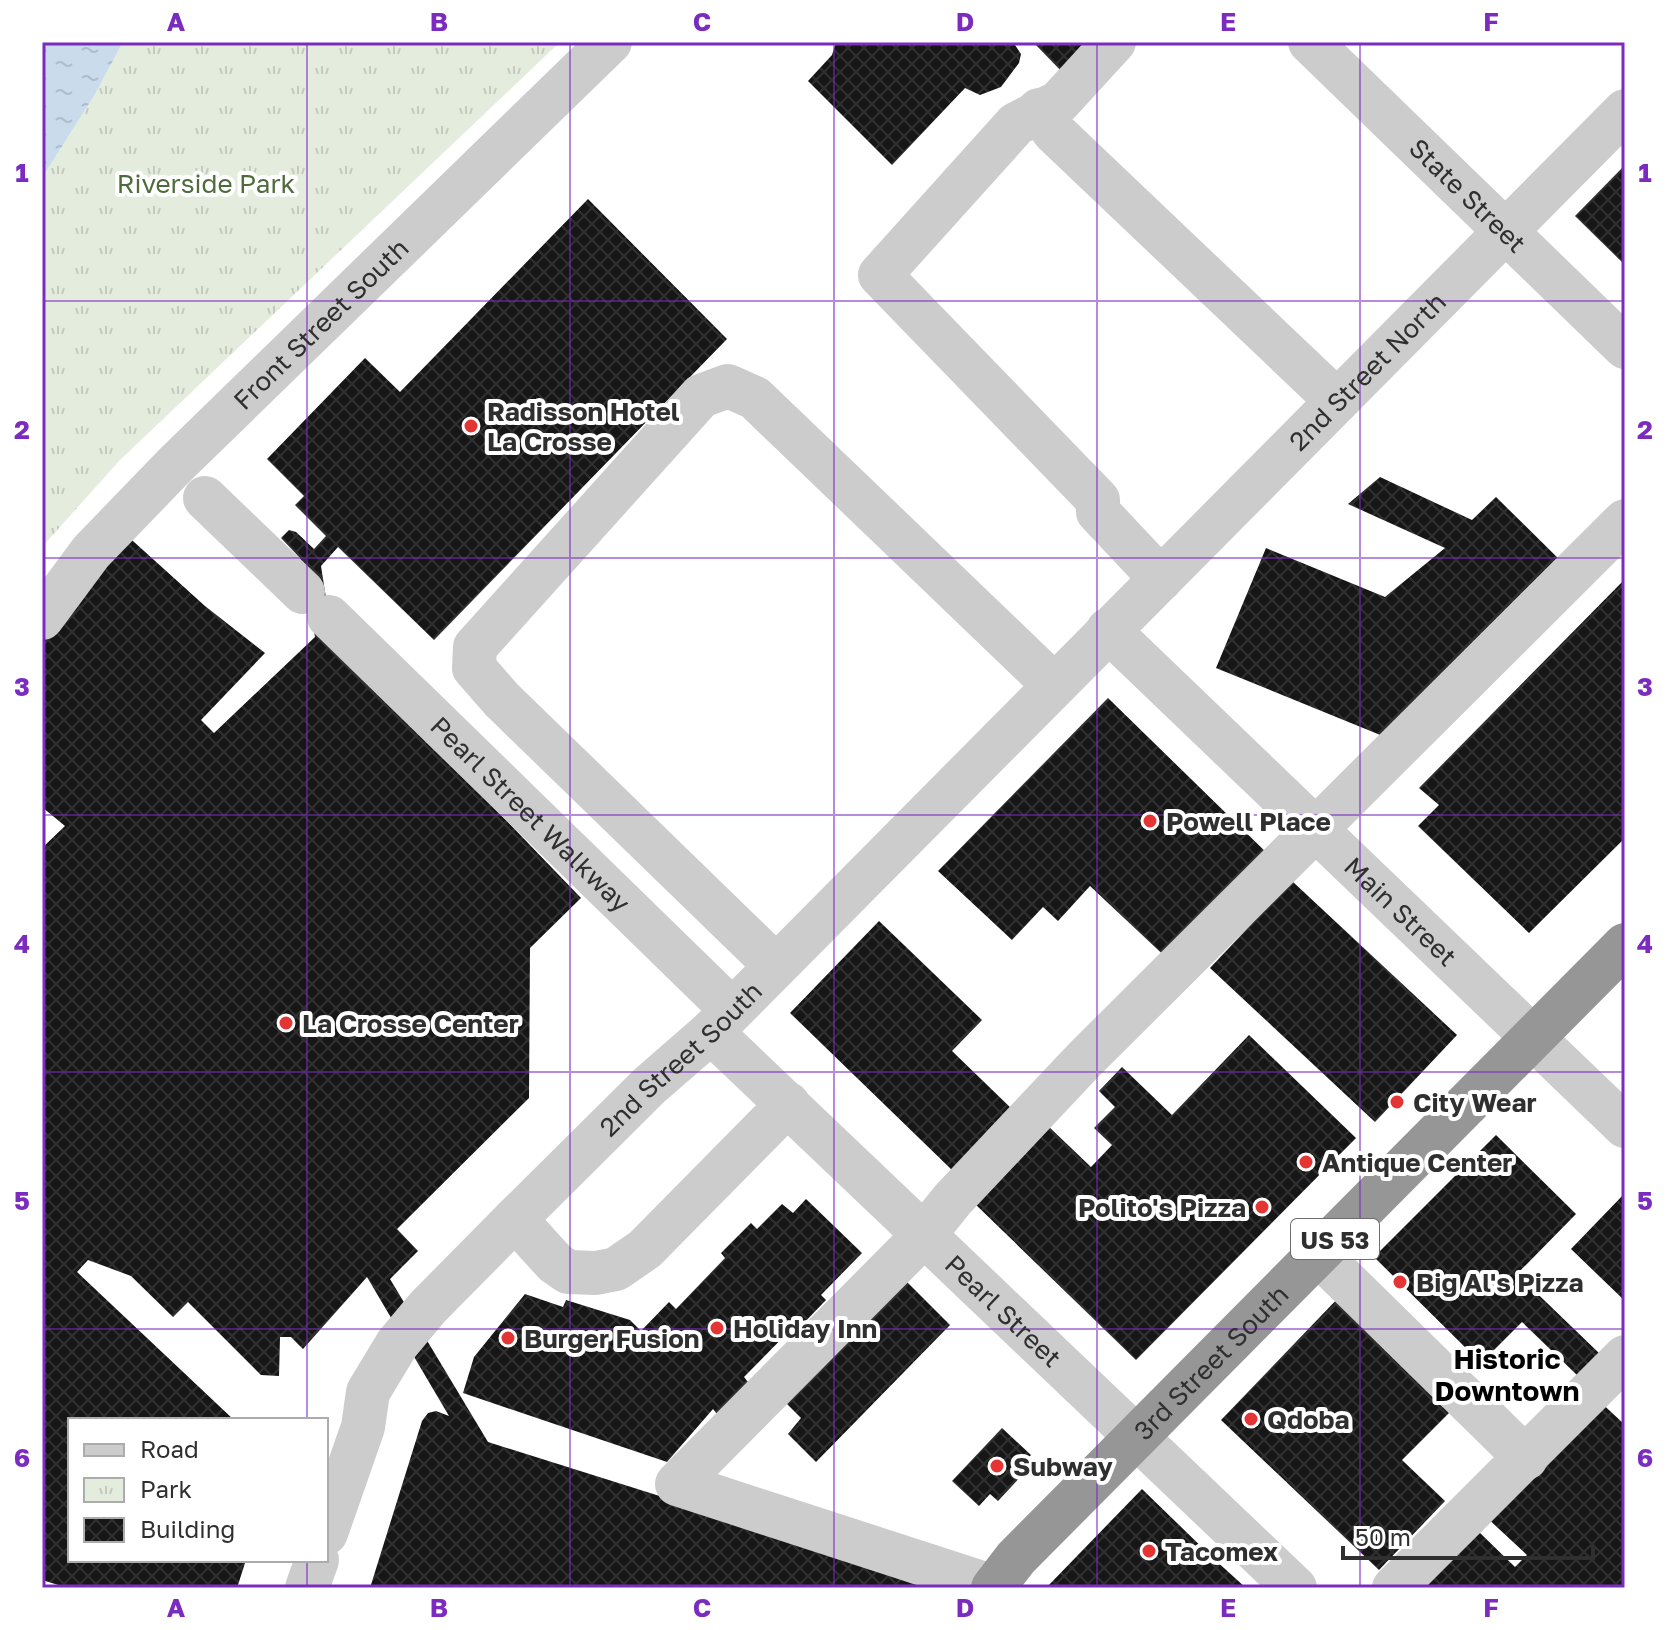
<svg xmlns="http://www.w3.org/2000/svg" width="1667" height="1630" font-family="'Golos Text',sans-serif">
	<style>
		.park { fill: url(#park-tufts) }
		.water { fill: url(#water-ripples) }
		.building { fill: url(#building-cross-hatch) }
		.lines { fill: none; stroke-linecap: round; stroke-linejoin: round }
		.minor { stroke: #ccc; stroke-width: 44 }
		.highway { stroke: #969696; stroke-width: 44 }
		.grid { fill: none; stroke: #7b2cbf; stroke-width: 2; stroke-opacity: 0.55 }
		.poi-dot { fill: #e43434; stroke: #fff; stroke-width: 3 }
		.labels { text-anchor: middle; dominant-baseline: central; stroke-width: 8; stroke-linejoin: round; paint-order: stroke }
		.shield { fill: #fff; stroke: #6d6d6d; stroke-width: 2 }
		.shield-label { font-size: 24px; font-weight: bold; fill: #2f2f2f }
		.park-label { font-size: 26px; fill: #4f6b3d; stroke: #fff }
		.street-label { font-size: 26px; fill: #2f2f2f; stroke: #fff }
		.poi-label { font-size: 26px; font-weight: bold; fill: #2f2f2f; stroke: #fff; text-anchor: start }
		.neighbourhood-label { font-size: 28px; font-weight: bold; fill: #000; stroke: #fff }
		.neatline { fill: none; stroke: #7b2cbf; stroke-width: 3 }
		.grid-label { font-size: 26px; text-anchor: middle; font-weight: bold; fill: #7b2cbf }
	</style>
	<defs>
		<pattern id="park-tufts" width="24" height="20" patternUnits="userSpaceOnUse" patternTransform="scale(2)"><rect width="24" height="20" fill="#e4ecdd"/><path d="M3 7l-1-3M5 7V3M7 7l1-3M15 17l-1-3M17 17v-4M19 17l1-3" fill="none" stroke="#c4cbbe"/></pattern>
		<pattern id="water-ripples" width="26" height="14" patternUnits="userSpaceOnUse" patternTransform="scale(2)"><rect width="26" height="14" fill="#cadcec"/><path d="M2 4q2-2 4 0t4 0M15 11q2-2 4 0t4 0" fill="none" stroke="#aebdcb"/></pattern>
		<pattern id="building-cross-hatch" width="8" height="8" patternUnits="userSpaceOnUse" patternTransform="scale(2)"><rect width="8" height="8" fill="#161616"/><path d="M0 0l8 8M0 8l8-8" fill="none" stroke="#303030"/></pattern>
	</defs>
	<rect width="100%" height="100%" fill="#fff"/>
	<polygon class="park" points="123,42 560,42 119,461 42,547 42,178 94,96"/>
	<polygon class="water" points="42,42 123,42 94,96 42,178"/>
	<g class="building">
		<polygon points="836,42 1013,42 1021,54 1019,63 1001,87 980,95 965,88 892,165 808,81 832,55"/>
		<polygon points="1033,42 1095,42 1066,76"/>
		<polygon points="1625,165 1625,265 1575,216"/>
		<polygon points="588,199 727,339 434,640 338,547 321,566 329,617 340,648 581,898 530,948 529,1098 397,1229 418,1251 390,1279 488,1442 917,1577 931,1588 370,1588 422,1421 428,1413 436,1411 449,1416 367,1277 303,1349 291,1337 280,1337 279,1376 261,1375 188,1302 173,1317 131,1276 88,1260 77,1272 234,1420 70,1420 70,1560 246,1560 237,1588 68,1588 42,1580 42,848 65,826 42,807 42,609 113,523 205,606 265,653 201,720 214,733 315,637 300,558 281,538 289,530 296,532 314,549 326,536 295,505 304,496 267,459 365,358 400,392"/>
		<polygon points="1380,477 1472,520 1496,497 1569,569 1395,741 1216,668 1266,548 1385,597 1445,548 1348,504"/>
		<polygon points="1625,579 1625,838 1529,933 1418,826 1439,805 1419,788"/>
		<polygon points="1108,698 1274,860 1173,964 1090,886 1058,921 1043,907 1012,940 938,871"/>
		<polygon points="1292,881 1457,1035 1375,1122 1210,968"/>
		<polygon points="879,921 982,1020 952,1051 1013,1110 953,1171 790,1013"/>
		<polygon points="1249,1035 1356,1138 1136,1360 973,1202 1047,1125 1091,1167 1112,1145 1094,1128 1115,1107 1099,1091 1122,1067 1172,1115"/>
		<polygon points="1496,1135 1576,1214 1517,1274 1600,1354 1578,1376 1522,1322 1481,1363 1374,1257"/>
		<polygon points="1625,1193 1625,1301 1571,1249"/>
		<polygon points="806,1199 862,1253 821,1295 826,1300 801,1326 798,1322 744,1377 748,1382 717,1414 713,1409 667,1462 463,1393 474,1357 525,1294 563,1307 566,1300 630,1320 641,1331 669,1302 676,1309 725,1258 721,1253 751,1223 757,1229 782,1204 793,1213"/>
		<polygon points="907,1282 950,1325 816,1462 788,1434 801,1418 785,1402"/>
		<polygon points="1342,1294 1455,1407 1402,1460 1445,1501 1379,1570 1221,1420"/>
		<polygon points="1594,1396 1625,1425 1625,1588 1424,1588 1478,1531 1515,1567 1527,1555 1484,1515"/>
		<polygon points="1002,1428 1031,1455 1016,1471 1023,1474 998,1501 990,1494 979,1506 952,1481"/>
		<polygon points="1142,1489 1213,1558 1246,1588 1046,1588"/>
	</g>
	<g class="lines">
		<g class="minor">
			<polyline points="1114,42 1059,102 1016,124 880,275 1098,500 1098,512 1161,579"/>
			<path id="s1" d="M1310,42L1625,347"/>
			<polyline points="1039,110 1054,132 1337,401"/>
			<polyline points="205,498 303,592"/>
			<path id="s2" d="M329,617L732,1010"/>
			<path id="s3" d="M42,618L91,552L175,465L610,42"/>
			<path id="s4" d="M1108,630L1625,1126"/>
			<polyline points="776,966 502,700 474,668 475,647 701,396 728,386 755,398 1053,684"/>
			<path id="s5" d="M711,1032L1295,1588"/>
			<polyline points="515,1219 555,1263 568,1272 596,1273 616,1269 645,1249 788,1104"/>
			<polyline points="1319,1255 1526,1458"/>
			<path id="s6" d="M326,1533L363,1427L368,1392L397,1344L428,1307L515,1219L649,1086L711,1032L1625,111"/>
			<polyline points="994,1587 677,1484 924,1235 953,1199 1084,1060 1625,521"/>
			<polyline points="307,1588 317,1560"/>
			<polyline points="1394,1588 1625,1357"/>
		</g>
		<path class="highway" id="s7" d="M993,1588L1016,1558L1625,945"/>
	</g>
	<path class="grid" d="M307,42V1420M570,42V1588M834,42V1588M1097,42V1588M1360,42V1588M42,301H1625M42,558H1625M42,815H1625M42,1072H1625M42,1329H1625M307,1560V1588"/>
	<g class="poi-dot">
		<circle cx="471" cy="426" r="8"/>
		<circle cx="1150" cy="821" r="8"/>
		<circle cx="286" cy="1023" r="8"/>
		<circle cx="1397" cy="1102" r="8"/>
		<circle cx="1306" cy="1162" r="8"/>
		<circle cx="1262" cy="1207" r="8"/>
		<circle cx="1400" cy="1282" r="8"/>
		<circle cx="717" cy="1328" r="8"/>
		<circle cx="508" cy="1338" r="8"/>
		<circle cx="1251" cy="1419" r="8"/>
		<circle cx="997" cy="1466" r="8"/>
		<circle cx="1149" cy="1551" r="8"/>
	</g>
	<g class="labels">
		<rect class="shield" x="1291" y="1219" width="88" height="40" rx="6"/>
		<g class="shield-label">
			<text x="1335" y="1239">US 53</text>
		</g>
		<g class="park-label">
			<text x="206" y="183">Riverside Park</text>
		</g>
		<g class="street-label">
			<text stroke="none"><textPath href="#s1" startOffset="220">State Street</textPath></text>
			<text stroke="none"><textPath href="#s3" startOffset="406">Front Street South</textPath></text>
			<text stroke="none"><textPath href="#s6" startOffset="1578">2nd Street North</textPath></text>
			<text stroke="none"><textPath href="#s2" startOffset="282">Pearl Street Walkway</textPath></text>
			<text stroke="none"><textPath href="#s4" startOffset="406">Main Street</textPath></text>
			<text stroke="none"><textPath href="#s6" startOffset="606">2nd Street South</textPath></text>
			<text stroke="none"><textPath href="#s5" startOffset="404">Pearl Street</textPath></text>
			<text stroke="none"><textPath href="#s7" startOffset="314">3rd Street South</textPath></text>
		</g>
		<g class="poi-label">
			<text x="487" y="411">Radisson Hotel<tspan x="487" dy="30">La Crosse</tspan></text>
			<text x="1166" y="821">Powell Place</text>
			<text x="302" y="1023">La Crosse Center</text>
			<text x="1413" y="1102">City Wear</text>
			<text x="1322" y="1162">Antique Center</text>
			<text x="1246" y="1207" text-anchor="end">Polito's Pizza</text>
			<text x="1416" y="1282">Big Al's Pizza</text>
			<text x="733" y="1328">Holiday Inn</text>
			<text x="524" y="1338">Burger Fusion</text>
			<text x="1267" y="1419">Qdoba</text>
			<text x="1013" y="1466">Subway</text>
			<text x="1165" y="1551">Tacomex</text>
		</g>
		<g class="neighbourhood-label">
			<text x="1507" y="1358">Historic<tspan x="1507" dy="32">Downtown</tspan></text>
		</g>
	</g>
	<rect width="1667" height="1630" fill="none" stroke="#ffffff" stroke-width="88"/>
	<rect x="68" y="1418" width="260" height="144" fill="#ffffff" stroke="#acacac" stroke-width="2"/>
	<rect x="84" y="1444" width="40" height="12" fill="#cccccc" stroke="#acacac" stroke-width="2"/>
	<text x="140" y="1458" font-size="24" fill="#2f2f2f">Road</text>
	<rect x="84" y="1478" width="40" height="24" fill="url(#park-tufts)" stroke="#acacac" stroke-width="2"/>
	<text x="140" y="1498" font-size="24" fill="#2f2f2f">Park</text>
	<rect x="84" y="1518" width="40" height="24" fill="url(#building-cross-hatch)" stroke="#acacac" stroke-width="2"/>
	<text x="140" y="1538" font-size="24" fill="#2f2f2f">Building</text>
	<path d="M1343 1546v12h250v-12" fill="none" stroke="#2f2f2f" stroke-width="4"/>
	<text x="1355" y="1546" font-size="24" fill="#2f2f2f" stroke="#ffffff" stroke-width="6" paint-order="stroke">50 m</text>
	<rect x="44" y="44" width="1579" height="1542" class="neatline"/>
	<g class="grid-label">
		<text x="176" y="31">A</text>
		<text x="439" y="31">B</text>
		<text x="702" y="31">C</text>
		<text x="965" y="31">D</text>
		<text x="1228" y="31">E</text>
		<text x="1491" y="31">F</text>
		<text x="22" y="182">1</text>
		<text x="1645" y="182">1</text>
		<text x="22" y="439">2</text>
		<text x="1645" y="439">2</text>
		<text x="22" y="696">3</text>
		<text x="1645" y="696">3</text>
		<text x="22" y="953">4</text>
		<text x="1645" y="953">4</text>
		<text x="22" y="1210">5</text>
		<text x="1645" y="1210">5</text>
		<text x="22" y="1467">6</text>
		<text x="1645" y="1467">6</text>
		<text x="176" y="1617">A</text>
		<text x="439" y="1617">B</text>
		<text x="702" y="1617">C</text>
		<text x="965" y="1617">D</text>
		<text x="1228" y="1617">E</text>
		<text x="1491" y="1617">F</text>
	</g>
</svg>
